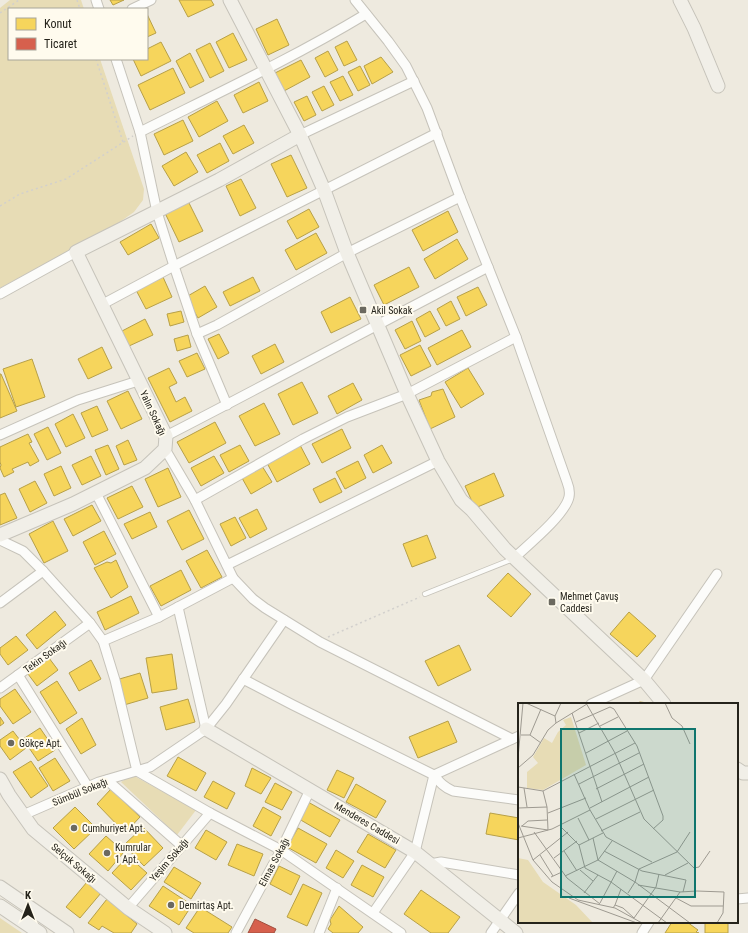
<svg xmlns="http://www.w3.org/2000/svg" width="748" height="933" font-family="'Roboto Condensed',sans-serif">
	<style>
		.green { fill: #e7dcb5 }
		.homes { fill: #f6d55c; stroke: #b7a048 }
		.shops { fill: #d6604d; stroke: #a14e3e }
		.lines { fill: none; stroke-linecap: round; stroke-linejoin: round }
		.lane-casing { stroke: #c6c3ba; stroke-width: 6 }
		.street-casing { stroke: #c6c3ba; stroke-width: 11 }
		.secondary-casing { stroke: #c6c3ba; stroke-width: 15 }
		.path { stroke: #d2d0cd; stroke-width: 1.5; stroke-dasharray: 2 3; stroke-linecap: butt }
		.lane { stroke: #fcfcfa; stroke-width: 4.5 }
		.street { stroke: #fcfcfa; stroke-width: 9 }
		.secondary { stroke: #f1efe8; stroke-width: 13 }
		.poi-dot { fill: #6b6960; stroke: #fffbee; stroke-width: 1.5 }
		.labels { text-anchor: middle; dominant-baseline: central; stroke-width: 4; stroke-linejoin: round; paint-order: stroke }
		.poi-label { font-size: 10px; fill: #25231b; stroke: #fffbee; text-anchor: start }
		.street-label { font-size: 10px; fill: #25231b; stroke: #fffbee }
		.inset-road { fill: none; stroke: #9e9a91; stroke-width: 1 }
		.view { fill: #0f766e; fill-opacity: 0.15; stroke: #0f766e; stroke-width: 2 }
		.inset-edge { fill: none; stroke: #25231b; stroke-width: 2 }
	</style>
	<rect width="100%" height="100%" fill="#eeeadf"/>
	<g class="green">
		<polygon points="10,0 81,0 84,9 9,9 9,59 100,59 144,189 143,200 134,212 114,226 0,288 0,8"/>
		<polygon points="129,777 136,777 196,810 177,835 121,782"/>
		<polygon points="0,918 22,933 0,933"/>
	</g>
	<g class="homes">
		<polygon points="110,0 124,0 113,5"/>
		<polygon points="179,0 211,0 214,5 188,17"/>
		<polygon points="147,14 156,33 147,37"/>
		<polygon points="277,19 289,45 268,55 256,29"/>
		<polygon points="233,33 247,60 229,68 216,42"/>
		<polygon points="347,41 357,60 344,66 335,47"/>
		<polygon points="161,42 171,61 141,76 133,59 147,59 147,49"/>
		<polygon points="210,43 224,71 210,78 196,50"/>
		<polygon points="328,51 338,70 325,77 315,58"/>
		<polygon points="190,53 204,81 190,88 176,61"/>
		<polygon points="381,57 393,72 372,84 364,66"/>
		<polygon points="301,60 310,77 284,91 275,73"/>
		<polygon points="360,66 370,85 358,91 348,72"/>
		<polygon points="173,68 185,93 150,110 138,85"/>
		<polygon points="343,76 353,95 340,101 330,82"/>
		<polygon points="259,82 268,101 243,113 234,95"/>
		<polygon points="324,86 334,105 322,111 312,92"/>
		<polygon points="307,96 316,115 304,121 294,102"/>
		<polygon points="217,101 228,121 199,137 188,117"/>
		<polygon points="183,120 193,141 164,155 154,134"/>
		<polygon points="244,125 254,143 233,154 223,136"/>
		<polygon points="220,143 229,161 207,173 197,155"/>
		<polygon points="186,152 198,172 174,186 162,166"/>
		<polygon points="291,155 307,188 287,197 271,164"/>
		<polygon points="241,179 256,208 240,216 226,186"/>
		<polygon points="187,199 203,231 179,242 164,211"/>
		<polygon points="309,209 319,227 297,239 287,221"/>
		<polygon points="448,211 458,232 423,251 412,230"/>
		<polygon points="151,224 159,238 128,255 120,242"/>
		<polygon points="316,233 327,253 296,270 285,250"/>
		<polygon points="457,239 468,259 435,279 424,259"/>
		<polygon points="409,267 419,287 384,305 374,285"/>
		<polygon points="163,277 172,297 146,309 136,290"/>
		<polygon points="253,277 260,291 230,306 223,292"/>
		<polygon points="205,286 217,307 198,318 186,297"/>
		<polygon points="478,287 487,305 466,316 457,297"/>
		<polygon points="350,297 361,319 331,333 321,312"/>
		<polygon points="451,301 460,319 446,326 437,309"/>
		<polygon points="181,311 184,322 170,326 167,314"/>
		<polygon points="430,311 440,329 425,337 416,319"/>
		<polygon points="145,319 153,335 129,346 122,331"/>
		<polygon points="412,321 421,341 405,349 395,330"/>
		<polygon points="462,330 471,347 437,365 428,348"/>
		<polygon points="219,334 229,353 218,359 208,339"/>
		<polygon points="188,335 191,347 177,351 174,339"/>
		<polygon points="275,344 284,362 261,374 252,356"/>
		<polygon points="420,345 431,366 411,376 400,355"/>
		<polygon points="102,347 112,368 88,379 78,359"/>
		<polygon points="197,353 205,369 187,377 179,361"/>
		<polygon points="32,359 45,397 16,407 3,369"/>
		<polygon points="169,368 177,383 169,387 176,402 185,397 192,411 170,422 148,378"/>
		<polygon points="468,368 484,394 461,408 445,382"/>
		<polygon points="0,374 1,374 17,411 0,418"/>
		<polygon points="302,382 318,413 293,425 278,394"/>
		<polygon points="353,383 362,400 337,414 328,396"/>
		<polygon points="443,389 455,417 430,429 419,400 431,396 432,392"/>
		<polygon points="128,391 142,419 121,429 107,401"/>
		<polygon points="264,403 280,434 255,446 239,416"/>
		<polygon points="97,406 108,430 92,437 81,413"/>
		<polygon points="73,414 85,438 66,447 55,424"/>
		<polygon points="215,422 226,443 189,463 177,442"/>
		<polygon points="48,427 61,453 47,460 34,434"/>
		<polygon points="342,429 351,448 322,463 312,444"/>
		<polygon points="28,434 32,442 29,443 39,461 30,466 28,462 12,469 14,472 4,477 0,468 1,465 0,462 0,447"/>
		<polygon points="128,440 137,460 124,465 116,446"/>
		<polygon points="108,445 119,469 106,475 95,450"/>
		<polygon points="240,445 249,461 229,472 220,455"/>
		<polygon points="300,445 310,464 277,482 267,463"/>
		<polygon points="382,445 392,463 373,473 364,455"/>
		<polygon points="91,456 101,476 82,485 72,465"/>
		<polygon points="214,456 224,473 201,486 191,468"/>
		<polygon points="358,461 366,478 345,489 336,472"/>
		<polygon points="61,466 71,488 54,496 44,474"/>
		<polygon points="262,466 272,482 251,494 242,478"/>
		<polygon points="168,468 181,497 158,507 145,479"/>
		<polygon points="494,473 504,496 475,508 465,486"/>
		<polygon points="335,478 342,492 320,503 313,489"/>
		<polygon points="35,481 47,503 30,512 19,489"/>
		<polygon points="132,486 143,507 118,519 107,498"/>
		<polygon points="5,493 17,518 0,525 0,495"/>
		<polygon points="92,505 101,521 73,536 64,519"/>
		<polygon points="257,509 267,529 250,538 239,518"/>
		<polygon points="189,510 204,539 182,550 167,521"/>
		<polygon points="150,512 157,527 132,539 124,524"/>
		<polygon points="235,517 246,538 231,546 220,524"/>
		<polygon points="53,521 68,551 44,563 29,534"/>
		<polygon points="104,531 116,554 95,565 83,542"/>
		<polygon points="427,535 436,558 412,567 403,544"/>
		<polygon points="207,550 222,577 201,588 186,561"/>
		<polygon points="116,560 128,587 111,598 94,568 107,562 111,563"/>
		<polygon points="181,570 191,590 161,606 150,586"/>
		<polygon points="508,573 531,594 511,617 487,596"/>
		<polygon points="131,596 139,613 105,630 97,612"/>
		<polygon points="55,611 66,625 37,649 26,635"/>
		<polygon points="629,612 656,636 637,657 610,634"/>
		<polygon points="16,636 28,650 8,665 0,654 0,648"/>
		<polygon points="459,645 471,670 438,686 425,661"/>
		<polygon points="172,654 177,689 152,693 146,658"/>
		<polygon points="49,658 58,670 37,686 28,674"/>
		<polygon points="91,660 101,679 79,691 69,673"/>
		<polygon points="140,673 148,698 124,705 116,680"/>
		<polygon points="57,681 77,713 60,724 40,692"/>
		<polygon points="15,689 31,712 13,724 0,706 0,699"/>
		<polygon points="188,699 195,722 166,730 160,707"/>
		<polygon points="640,702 648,703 650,704 635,704"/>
		<polygon points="0,717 4,723 0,726"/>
		<polygon points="82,718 96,745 81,754 66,729"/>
		<polygon points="448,721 457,742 418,758 409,737"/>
		<polygon points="40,728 55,750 38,761 23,739"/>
		<polygon points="13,731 26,748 10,760 0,746 0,740"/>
		<polygon points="178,757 206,773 196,791 167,776"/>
		<polygon points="55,758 70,781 53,791 39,768"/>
		<polygon points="31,761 48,786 31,798 13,772"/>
		<polygon points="252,768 271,778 261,794 245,786"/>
		<polygon points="337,770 354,778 344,798 327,790"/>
		<polygon points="213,781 235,793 227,809 204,797"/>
		<polygon points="275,783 292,792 282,810 265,802"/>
		<polygon points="356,784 386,801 376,818 346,802"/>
		<polygon points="111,789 140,817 125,833 97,804"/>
		<polygon points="308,802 340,820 330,837 299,819"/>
		<polygon points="75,807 96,828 74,849 53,828"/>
		<polygon points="263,807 281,817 271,836 253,826"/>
		<polygon points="490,813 519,818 519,840 486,834"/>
		<polygon points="143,827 163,848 144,866 124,845"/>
		<polygon points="298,828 327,844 316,863 287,847"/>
		<polygon points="206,830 227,842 216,860 195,848"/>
		<polygon points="368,834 396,850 385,868 357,852"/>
		<polygon points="106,836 124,852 108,871 89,854"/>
		<polygon points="237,844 263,854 254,876 228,865"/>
		<polygon points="336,850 354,861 343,878 326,868"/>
		<polygon points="128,856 147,873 131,890 112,873"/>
		<polygon points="362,865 384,877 373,897 351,885"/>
		<polygon points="279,866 300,876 291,895 270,884"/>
		<polygon points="174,867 201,883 191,899 164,882"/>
		<polygon points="87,882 101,893 80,918 66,907"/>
		<polygon points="303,884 322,893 307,926 287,917"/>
		<polygon points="163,886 192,905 179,925 149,906"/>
		<polygon points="421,890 460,917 448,933 431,933 404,914"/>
		<polygon points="107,899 137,924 131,933 114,933 102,926 99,930 88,923"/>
		<polygon points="339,906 363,927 358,933 333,933 328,929 331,924 330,920"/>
		<polygon points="200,907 232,927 228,933 194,933 186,928"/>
		<polygon points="672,922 687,922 698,930 696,932 699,933 665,933"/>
		<rect x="705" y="922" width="23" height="11"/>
	</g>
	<polygon class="shops" points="255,919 276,929 274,933 248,933"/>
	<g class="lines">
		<defs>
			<polyline id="lane" points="425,594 513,559"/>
			<g id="street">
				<polyline points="96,0 99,9"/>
				<path d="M355,0L388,41L406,66L427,108L460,197L516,337L567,482C569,487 570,492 569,497C565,515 528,545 514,558"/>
				<polyline points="132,9 151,0"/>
				<polyline points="116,59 140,132 157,212 174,266 197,334 227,405"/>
				<path d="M140,132C216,94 293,58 366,14"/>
				<polyline points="300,135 414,81"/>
				<polyline points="0,294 76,252"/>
				<polyline points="101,305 174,266 437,133"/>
				<polyline points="197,334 217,325 347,253 460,197"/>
				<polyline points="0,435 78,400 138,381"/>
				<path d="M166,436C273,381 380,323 488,267"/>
				<polyline points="165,449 195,500 233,578 253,599 265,608 320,642 512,739"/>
				<polyline points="96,493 159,617"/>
				<polyline points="195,500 303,439 347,417 407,394 516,337"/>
				<polyline points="0,540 23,551 43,571 90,623 103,641 115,680 137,771 210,813 281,850 401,933"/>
				<polyline points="227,565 438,461"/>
				<polyline points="0,603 43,571"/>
				<polyline points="103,641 159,617 233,578"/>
				<polyline points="18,675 88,787"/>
				<path d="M243,679L293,705L434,775C440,783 444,787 453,791L519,800"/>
				<polyline points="0,688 90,623"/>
				<polyline points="591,704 644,680 717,574"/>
				<polyline points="206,729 226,704 284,620"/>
				<polyline points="107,780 182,846"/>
				<polyline points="23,815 99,782 150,767 206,729 178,607"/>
				<polyline points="430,864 441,862 519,875"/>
				<polyline points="737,899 748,898"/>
				<polyline points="128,908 210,813"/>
				<polyline points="373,913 415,852 434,775 519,736"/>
				<polyline points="236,933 281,850 310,790"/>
				<polyline points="319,933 337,888"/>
				<polyline points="491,933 519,893"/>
				<polyline points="642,933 649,922"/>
			</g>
			<g id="secondary">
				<polyline points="230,0 300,135 324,190 347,253 407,394 438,461 461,500 472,510 505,549 644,680 664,704"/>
				<polyline points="680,0 694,28 718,86"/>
				<polyline points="0,535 73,504 145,468 165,449 166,436 76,252 219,180 300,135"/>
				<polyline points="206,729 415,852 516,933"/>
				<polyline points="737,769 743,773 748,773"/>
				<polyline points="0,779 9,795 33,829 128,908 165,933"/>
				<polyline points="0,887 67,933"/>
				<polyline points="0,906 40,933"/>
			</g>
		</defs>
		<use href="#lane" class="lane-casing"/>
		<use href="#street" class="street-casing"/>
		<use href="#secondary" class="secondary-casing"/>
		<g class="path">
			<polyline points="77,0 80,9"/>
			<polyline points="0,13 19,0"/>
			<polyline points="96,59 123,142"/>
			<polyline points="0,206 20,194 66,179 133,136"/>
			<polyline points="328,637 420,597"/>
		</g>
		<use href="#lane" class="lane"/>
		<use href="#street" class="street"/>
		<use href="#secondary" class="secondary"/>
	</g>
	<g class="poi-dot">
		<rect x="359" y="306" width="8" height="8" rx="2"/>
		<rect x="548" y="598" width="8" height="8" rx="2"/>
		<circle cx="11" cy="743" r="4"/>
		<circle cx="74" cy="828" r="4"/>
		<circle cx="107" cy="853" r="4"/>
		<circle cx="171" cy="905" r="4"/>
	</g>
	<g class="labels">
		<g class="poi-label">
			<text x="371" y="310">Akil Sokak</text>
			<text x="560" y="596">Mehmet Çavuş<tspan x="560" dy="12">Caddesi</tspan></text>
			<text x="19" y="743">Gökçe Apt.</text>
			<text x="82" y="828">Cumhuriyet Apt.</text>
			<text x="115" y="847">Kumrular<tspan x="115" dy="12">1 Apt.</tspan></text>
			<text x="179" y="905">Demirtaş Apt.</text>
		</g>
		<g class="street-label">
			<text transform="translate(153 413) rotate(65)">Yalın Sokağı</text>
			<text transform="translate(45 656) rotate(-36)">Tekin Sokağı</text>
			<text transform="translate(80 792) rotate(-22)">Sümbül Sokağı</text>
			<text transform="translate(367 823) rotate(30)">Menderes Caddesi</text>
			<text transform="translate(169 860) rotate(-49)">Yeşim Sokağı</text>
			<text transform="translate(274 862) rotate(-62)">Elmas Sokağı</text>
			<text transform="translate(74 863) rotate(40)">Selçuk Sokağı</text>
		</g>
	</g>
	<g transform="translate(518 703)">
		<rect width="220" height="220" fill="#eeeadf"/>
		<path d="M53,14L68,62L25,87L9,85V69L20,60L15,54L26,35L34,40L40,29L48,22L45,17ZM0,155L10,157L25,179L58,202L75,220H0Z" fill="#e7dcb5"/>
		<path class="inset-road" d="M8,0L37,13M68,0L97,50L126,116L176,165L181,164L192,148M147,0L154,15L164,23L172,41M54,10L84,99M58,19L92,4L96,6L119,43L145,113V117L135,126M38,20L69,1M82,23L100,14M61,30L81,20M3,32H12L23,40M12,32L23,6M68,50L109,28M0,55L5,0M0,65L15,52L30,27L38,20L37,13L43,0M61,81L121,50M0,84L25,88L117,40M6,85L9,104M78,86L126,61M0,105L29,104M72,105L131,74M72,107L88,134L134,159M30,110L68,95M60,115L71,137M78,116L136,87M0,120L15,157L34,179L60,197L97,205L124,220M3,123L30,127L29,104L25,88M4,123L10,118L29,117M42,123L61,142L67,165L93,179L149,220M83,128L122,109M16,129L49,175L82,201M0,135L34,126L72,107L56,71M94,138L80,157L117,179L172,220M61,142L85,130M46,148L59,168M86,148L124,168L168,177L165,189M22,152L35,173M36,155L59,138M15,157L50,129M62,167L75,178M147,172L170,160M47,173L80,157L75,135M33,174L44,169M120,182L162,189M66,190L80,172M110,190L117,179L121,166L159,149L172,129M51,195L119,220M158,195L173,203H205M82,200L99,168M97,202L103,186M95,205L97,202L105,205L116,215L138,184L141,171M140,220L162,189L179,188L206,189L205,210L199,220"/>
		<path class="view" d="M43,26H177V194H43Z"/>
		<rect width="220" height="220" class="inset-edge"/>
	</g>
	<rect x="8" y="8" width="140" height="52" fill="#fffbee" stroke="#a8a59a"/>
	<rect x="16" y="18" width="20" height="12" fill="#f6d55c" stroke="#a8a59a"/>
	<text x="44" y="28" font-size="12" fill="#25231b">Konut</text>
	<rect x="16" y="38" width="20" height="12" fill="#d6604d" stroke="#a8a59a"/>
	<text x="44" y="48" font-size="12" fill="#25231b">Ticaret</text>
	<g transform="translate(28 905)" stroke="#fffbee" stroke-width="3" paint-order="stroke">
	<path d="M0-3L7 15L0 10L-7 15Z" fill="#25231b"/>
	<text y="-6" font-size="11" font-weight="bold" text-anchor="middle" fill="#25231b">K</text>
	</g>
</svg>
